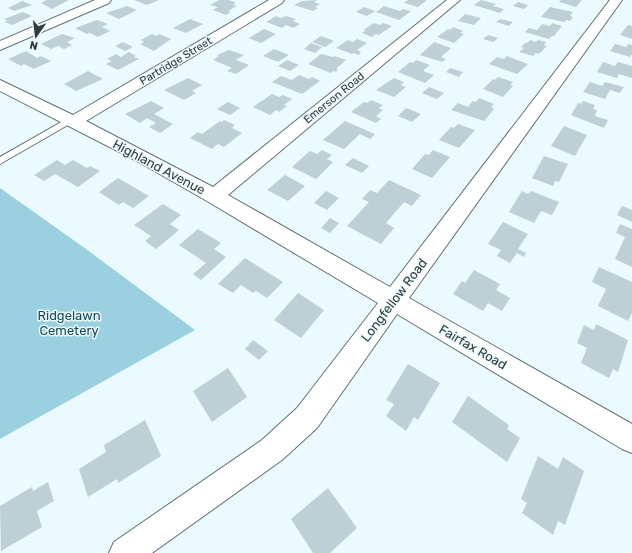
<svg xmlns="http://www.w3.org/2000/svg" width="632" height="553" font-family="Rubik,sans-serif">
	<style>
		.green { fill: #9ad0df }
		.building { fill: #bdd0d5 }
		.lines { fill: none; stroke-linecap: round; stroke-linejoin: round }
		.service-casing { stroke: #617176; stroke-width: 2 }
		.minor-casing { stroke: #617176; stroke-width: 2 }
		.service { fill: #fff; fill-rule: evenodd }
		.minor { fill: #fff; fill-rule: evenodd }
		.labels { text-anchor: middle; dominant-baseline: central; stroke-width: 3; stroke-linejoin: round; paint-order: stroke }
		.far-street-label { font-size: 11px; fill: #333a3c; stroke: #ebfafe }
		.street-label { font-size: 13px; fill: #333a3c; stroke: #ebfafe }
		.park-label { font-size: 13px; fill: #1a4b56; stroke: #ebfafe }
	</style>
	<rect width="100%" height="100%" fill="#ebfafe"/>
	<polygon class="green" points="0,188 86,249 195,330 0,439"/>
	<g class="building">
		<polygon points="47,0 69,0 52,9 41,3"/>
		<polygon points="134,0 159,0 147,5"/>
		<polygon points="219,0 229,0 236,3 233,5 237,6 228,11 231,12 226,15 213,10 218,7 210,5"/>
		<polygon points="317,0 314,2 320,4 315,7 318,8 313,11 294,5 302,1"/>
		<polygon points="408,0 427,0 418,7 404,3"/>
		<polygon points="481,0 496,4 493,6 504,9 500,13 474,5"/>
		<polygon points="561,0 582,0 576,7 559,2"/>
		<polygon points="22,1 32,5 14,11 8,8"/>
		<polygon points="518,2 528,5 524,9 513,6"/>
		<polygon points="127,6 137,10 119,19 106,13"/>
		<polygon points="384,6 400,11 403,9 411,11 399,20 376,12"/>
		<polygon points="364,7 375,11 367,16 356,12"/>
		<polygon points="550,7 573,12 570,16 573,17 570,21 566,20 564,22 541,17"/>
		<polygon points="23,12 32,16 12,25 5,22 7,21 4,19"/>
		<polygon points="465,14 481,18 474,25 458,21"/>
		<polygon points="276,16 281,18 286,16 296,19 293,21 300,24 293,28 286,25 282,28 266,22"/>
		<polygon points="190,19 203,24 186,33 173,28"/>
		<polygon points="500,19 513,22 509,26 496,22"/>
		<polygon points="97,20 108,24 102,27 110,31 98,37 90,33 87,34 75,28"/>
		<polygon points="374,23 380,25 383,23 392,26 379,35 376,34 372,37 362,33 366,30 363,30"/>
		<polygon points="552,23 562,26 554,36 552,36 549,39 525,32 529,28 537,30 542,24 550,26"/>
		<polygon points="628,25 632,26 632,39 620,35"/>
		<polygon points="453,27 463,31 460,33 464,34 454,43 437,37 448,29 450,30"/>
		<polygon points="264,29 276,34 261,43 249,38"/>
		<polygon points="62,34 75,38 67,42 72,45 64,49 58,46 51,49 41,44"/>
		<polygon points="152,34 156,36 159,34 171,39 154,51 140,44 144,42 141,40"/>
		<polygon points="488,35 498,38 493,42 483,39"/>
		<polygon points="321,36 334,41 325,47 312,42"/>
		<polygon points="357,39 367,43 357,50 361,52 358,55 354,53 352,54 336,48 348,40 353,42"/>
		<polygon points="530,40 536,42 538,40 546,42 544,45 547,46 539,54 536,53 533,56 519,52 524,48 521,47 525,43 527,43"/>
		<polygon points="123,42 133,47 125,51 115,46"/>
		<polygon points="434,42 451,48 441,57 446,59 442,62 420,55"/>
		<polygon points="311,43 322,47 315,53 304,49"/>
		<polygon points="615,44 626,47 628,44 632,45 632,54 630,57 610,51"/>
		<polygon points="274,49 289,55 278,62 263,56"/>
		<polygon points="229,50 244,55 236,60 249,65 236,74 227,71 232,68 213,60 219,56 217,55"/>
		<polygon points="26,51 37,58 41,56 51,61 34,69 24,64 21,66 8,59"/>
		<polygon points="129,52 136,56 134,57 139,59 118,70 106,64 112,61 107,59 116,54 121,57"/>
		<polygon points="321,54 333,57 334,56 346,60 336,69 338,70 336,72 333,71 331,73 308,64"/>
		<polygon points="507,56 528,64 517,74 489,64 497,57 504,59"/>
		<polygon points="287,60 299,65 290,71 278,66"/>
		<polygon points="416,60 430,65 423,71 434,75 425,83 398,72 410,62 413,63"/>
		<polygon points="603,62 615,66 618,62 632,66 632,78 619,74 617,78 597,72"/>
		<polygon points="450,68 463,72 459,77 446,72"/>
		<polygon points="88,71 103,79 76,91 64,84"/>
		<polygon points="299,75 309,79 312,77 320,81 302,94 272,82 281,76 292,80"/>
		<polygon points="498,77 513,82 510,85 513,86 503,97 483,89 493,79 495,80"/>
		<polygon points="188,78 202,85 192,91 196,93 184,100 164,90"/>
		<polygon points="394,78 404,82 401,85 406,87 394,97 376,90"/>
		<polygon points="590,82 602,86 605,82 624,87 620,93 610,90 605,99 583,92"/>
		<polygon points="429,87 444,93 437,99 422,93"/>
		<polygon points="272,94 279,97 283,95 292,99 284,105 287,106 279,112 276,110 270,115 253,107"/>
		<polygon points="479,98 494,104 491,107 494,109 484,121 451,110 458,103 468,107 473,101 476,102"/>
		<polygon points="371,100 383,105 379,108 383,110 376,116 381,119 376,123 351,112 364,102 367,103"/>
		<polygon points="151,101 164,108 154,114 173,124 160,133 149,127 156,123 147,118 140,123 125,114"/>
		<polygon points="583,101 595,105 593,109 597,110 595,116 608,120 604,128 571,115 578,103 581,104"/>
		<polygon points="228,102 240,108 230,115 217,109"/>
		<polygon points="406,108 421,114 412,122 398,116"/>
		<polygon points="224,120 235,125 232,128 242,133 224,147 218,144 212,149 190,138 198,132 202,134 220,121 222,122"/>
		<polygon points="345,121 375,134 370,139 360,134 344,149 323,140"/>
		<polygon points="458,124 475,130 459,148 439,140 451,127 454,128"/>
		<polygon points="564,126 587,135 575,156 551,146"/>
		<polygon points="322,150 332,155 327,159 333,162 316,179 292,167 310,151 317,154"/>
		<polygon points="433,150 450,157 432,178 412,169 425,154 429,155"/>
		<polygon points="544,156 568,164 559,182 555,181 553,186 532,178"/>
		<polygon points="353,158 369,166 362,173 345,165"/>
		<polygon points="57,160 65,165 73,160 87,168 90,166 100,171 78,187 55,174 44,181 34,175"/>
		<polygon points="285,175 305,186 288,201 267,190"/>
		<polygon points="118,178 149,196 133,208 123,202 119,205 99,192"/>
		<polygon points="389,180 421,195 412,206 404,202 386,223 394,228 381,244 347,226 369,202 362,199 370,190 377,193"/>
		<polygon points="326,191 339,198 327,210 314,203"/>
		<polygon points="522,191 528,194 531,191 559,202 552,215 541,211 534,223 509,212"/>
		<polygon points="163,204 181,215 170,224 179,230 156,249 145,241 151,236 134,225"/>
		<polygon points="622,206 632,210 632,222 617,215"/>
		<polygon points="330,218 339,223 330,233 321,228"/>
		<polygon points="503,222 528,234 518,249 526,253 524,257 517,253 510,263 497,256 501,250 488,244"/>
		<polygon points="620,224 632,229 632,267 615,259 625,237 616,233"/>
		<polygon points="198,229 221,243 214,249 226,257 201,280 193,274 206,263 179,245"/>
		<polygon points="245,258 283,282 267,298 256,291 253,293 241,285 233,293 218,284"/>
		<polygon points="599,267 632,282 632,313 628,321 598,306 606,289 592,282"/>
		<polygon points="474,270 500,284 496,290 510,298 502,311 488,303 483,311 453,294 462,281 465,283"/>
		<polygon points="298,293 324,310 301,338 274,320"/>
		<polygon points="596,324 628,340 618,372 613,369 609,378 581,363 587,348 577,343 584,325 594,330"/>
		<polygon points="253,340 268,351 259,360 245,349"/>
		<polygon points="408,364 440,383 418,420 414,417 406,431 386,416 394,404 386,400"/>
		<polygon points="228,368 247,397 212,422 193,391"/>
		<polygon points="468,396 509,425 507,429 520,438 507,462 452,422"/>
		<polygon points="145,420 161,456 118,483 117,479 88,497 79,469 106,452 104,445"/>
		<polygon points="538,456 558,469 563,457 584,471 565,525 558,521 553,535 522,513 527,503 521,499"/>
		<polygon points="48,482 54,501 37,511 42,527 1,551 0,506 32,487 33,491"/>
		<polygon points="328,488 357,528 330,553 313,553 291,519"/>
	</g>
	<g class="lines">
		<defs>
			<polygon id="service" points="70,117 73,118 74,120 73,122 0,164 0,157"/>
			<g id="minor">
				<polygon points="95,0 111,0 109,3 0,50 0,41"/>
				<polygon points="269,0 284,0 282,3 86,121 213,187 447,0 460,0 228,195 390,287 610,0 622,0 409,298 632,424 632,453 622,449 397,314 317,428 282,460 152,553 109,553 114,542 262,440 297,408 378,303 207,201 135,160 0,91 0,80 73,115"/>
			</g>
		</defs>
		<use href="#service" class="service-casing"/>
		<use href="#minor" class="minor-casing"/>
		<use href="#service" class="service"/>
		<use href="#minor" class="minor"/>
	</g>
	<g class="labels">
		<g class="far-street-label">
			<text transform="translate(176 61) rotate(-31)">Partridge Street</text>
			<text transform="translate(334 98) rotate(-39)">Emerson Road</text>
		</g>
		<g class="street-label">
			<text transform="translate(159 167) rotate(28)">Highland Avenue</text>
			<text transform="translate(394 300) rotate(-53)">Longfellow Road</text>
			<text transform="translate(473 347) rotate(30)">Fairfax Road</text>
		</g>
		<g class="park-label">
			<text x="69" y="315">Ridgelawn<tspan x="69" dy="15">Cemetery</tspan></text>
		</g>
	</g>
	<g transform="translate(36 36) rotate(194)" stroke="#ebfafe" stroke-width="3" paint-order="stroke">
	<path d="M0-3L7 15L0 10L-7 15Z" fill="#333a3c"/>
	<text y="-6" font-size="11" font-weight="bold" text-anchor="middle" fill="#333a3c">N</text>
	</g>
</svg>
